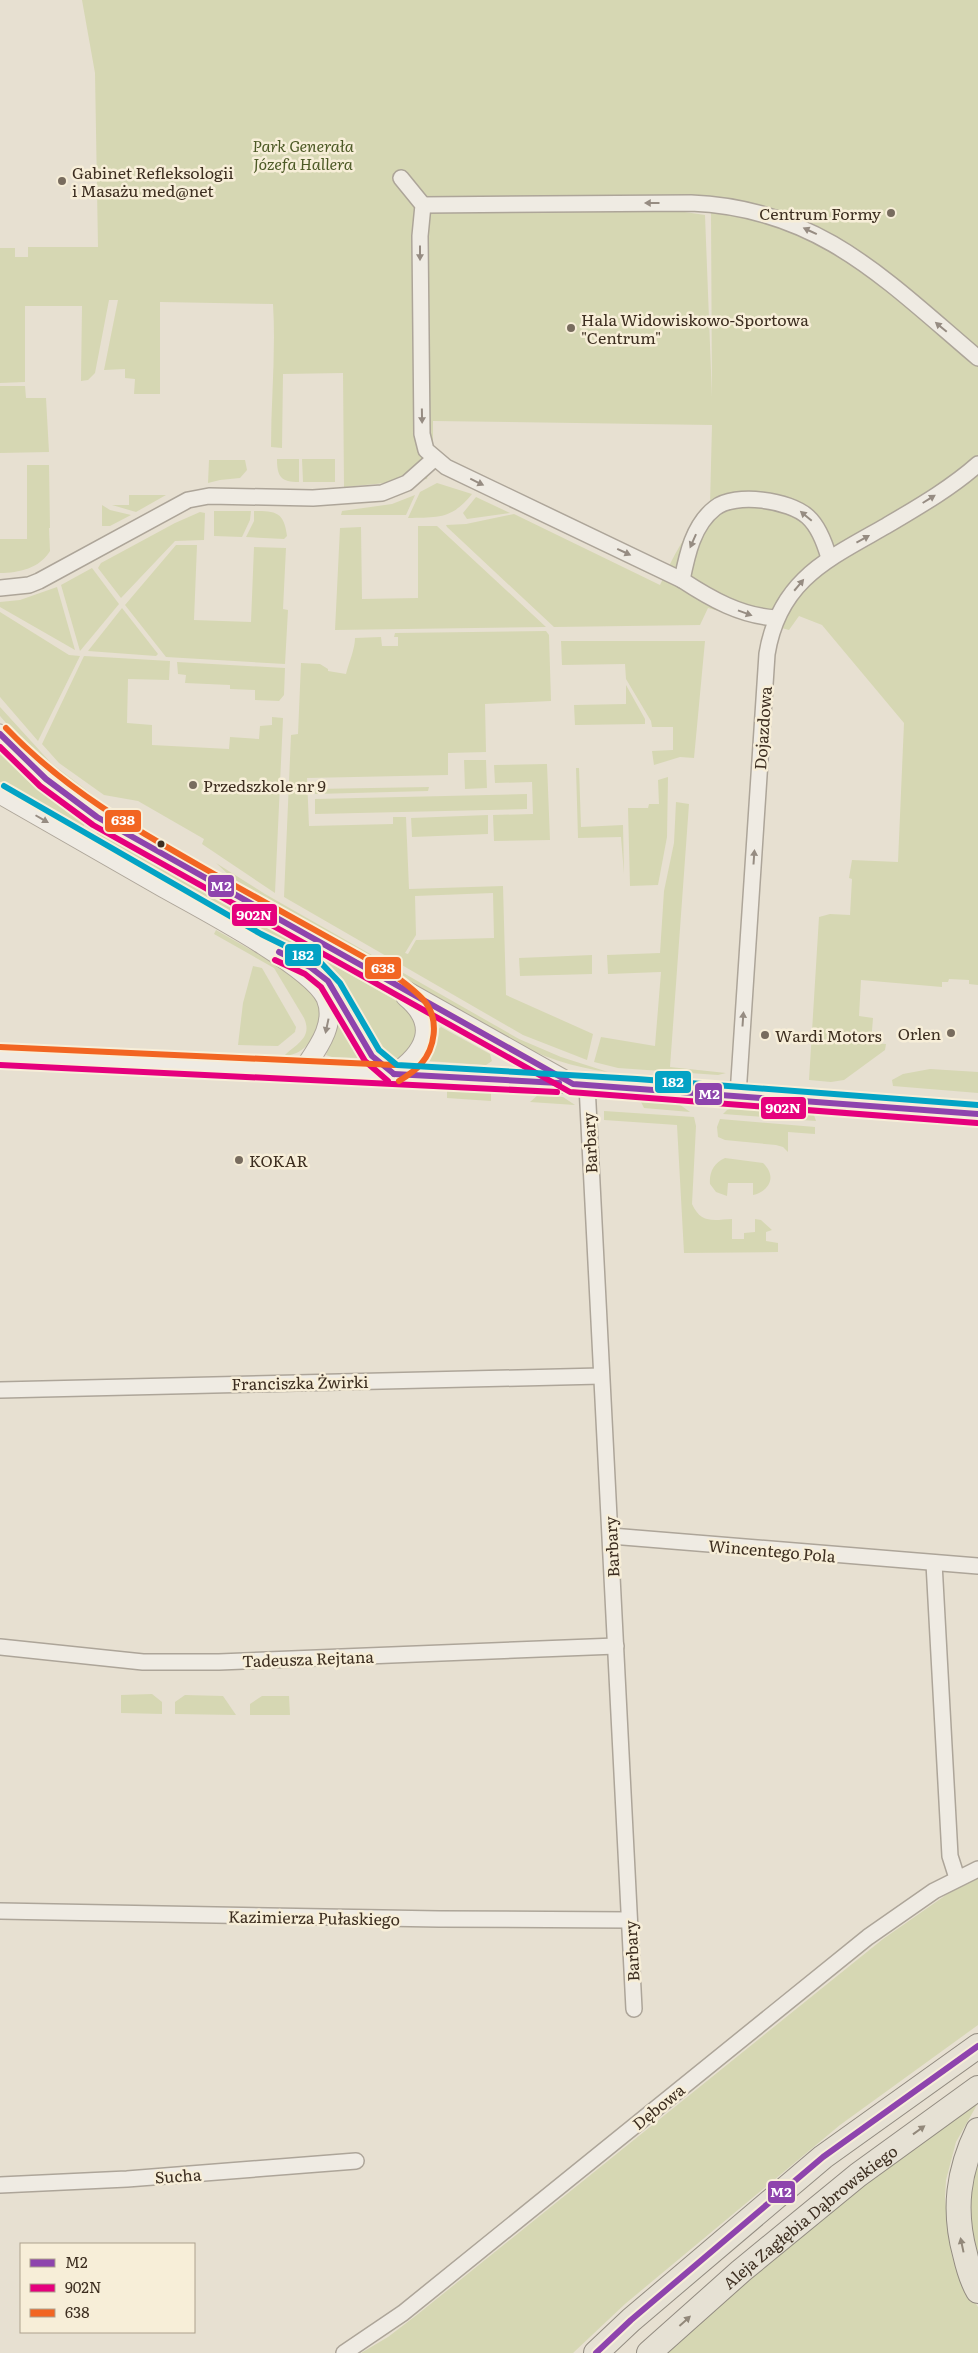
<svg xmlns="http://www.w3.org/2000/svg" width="978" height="2353" font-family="Literata,serif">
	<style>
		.green { fill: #d6d7b3; fill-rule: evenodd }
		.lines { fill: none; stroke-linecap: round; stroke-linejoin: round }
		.minor-casing { stroke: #ada599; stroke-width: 18 }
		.tertiary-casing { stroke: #ada599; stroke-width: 21 }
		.primary-casing { stroke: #928b80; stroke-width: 26 }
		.minor { stroke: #efebe3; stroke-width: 15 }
		.tertiary { stroke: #efebe3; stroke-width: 19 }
		.primary { stroke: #e6e1d4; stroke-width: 24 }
		.bus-1-casing { stroke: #f7eed8; stroke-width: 10 }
		.bus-2-casing { stroke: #f7eed8; stroke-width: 10 }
		.bus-3-casing { stroke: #f7eed8; stroke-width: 10 }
		.bus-4-casing { stroke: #f7eed8; stroke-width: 10 }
		.bus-1 { stroke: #8e44ad; stroke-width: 6 }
		.bus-2 { stroke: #e5007d; stroke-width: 6 }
		.bus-3 { stroke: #f26522; stroke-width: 6 }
		.bus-4 { stroke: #03a3c5; stroke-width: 6 }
		.oneway { fill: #968c82 }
		.oneway2 { fill: #92887a }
		.poi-dot { fill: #786c5e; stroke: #f7eed8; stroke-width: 2 }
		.bus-dot { fill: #3d2e20; stroke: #f7eed8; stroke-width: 2 }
		.labels { text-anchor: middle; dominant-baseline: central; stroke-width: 5; stroke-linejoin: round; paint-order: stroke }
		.park-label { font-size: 16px; font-style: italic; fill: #4d5a26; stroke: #f7eed8 }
		.poi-label { font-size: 16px; fill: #3d2e20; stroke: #f7eed8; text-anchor: start }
		.street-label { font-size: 16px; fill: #3d2e20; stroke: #f7eed8 }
		.line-badge { stroke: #f7eed8; stroke-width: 2 }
		.badge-label { font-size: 14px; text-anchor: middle; font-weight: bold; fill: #fff }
	</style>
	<rect width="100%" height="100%" fill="#e7e0d1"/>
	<g class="green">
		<path d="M82,0H978V985L969,984V980L949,979L948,982H942V987L861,980L859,1016L873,1018L871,1043L886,1044L885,1050L844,1080L831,1082L809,1080L819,917L830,914L850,915L852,879L849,878L852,860L898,862L904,723L822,625L799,616L789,630L708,608L700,625L554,627L447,527L446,525L466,524L514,514L660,585C674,555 687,529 710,505L712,425L433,421V449L427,479L344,487L343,373L283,374L282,448L271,447C271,400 276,352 273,304L160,302V394H134L135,379L125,378V369L104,370L118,300H109L95,373L88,380L81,381L82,306H25V382L0,383V248H15V257H28V247H98L95,73ZM671,210L711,211L712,397L705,215Z"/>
		<polygon points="0,386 25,386 26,398 46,398 49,452 0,453"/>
		<path d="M277,459H299V482C281,482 277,477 277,459Z"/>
		<polygon points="302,459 335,459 335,482 303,482"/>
		<polygon points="209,460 245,460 247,470 240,478 220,480 208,483"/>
		<path d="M27,465H49L50,528H49L50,551C40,568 19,573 0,573V539H27Z"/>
		<path d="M437,483L472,494C451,520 438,517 408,518L420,492Z"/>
		<polygon points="129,495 166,495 136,512 112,505 129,505"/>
		<polygon points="415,495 406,515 341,515 342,511 392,504"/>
		<polygon points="476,497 510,513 467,519 463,513"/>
		<polygon points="102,505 110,510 131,515 110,526 102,526"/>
		<polygon points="214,511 251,511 250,520 242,537 214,536"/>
		<path d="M254,511C276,511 284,512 287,536L284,539L246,537L254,521Z"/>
		<polygon points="200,512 205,513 204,540 175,541 121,598 98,568 101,563 175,523"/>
		<polygon points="418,526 437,526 546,627 335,630 340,528 361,527 362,599 418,598"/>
		<polygon points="176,545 197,545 194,620 251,622 254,547 286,548 283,609 288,610 285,664 166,657 125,605"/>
		<polygon points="92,568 119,604 80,651 61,585"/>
		<polygon points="57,587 75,650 0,607 0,602 20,600"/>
		<polygon points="122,608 158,654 156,656 88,651"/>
		<polygon points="0,612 69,655 80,656 38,741 0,697"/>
		<path d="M546,631L549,635L551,701L485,704L486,752L448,753V775L307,778L309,826L393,824V817H406L409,889L503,886L506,995L593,1034L587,1060L523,1035L284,897L291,735L298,734L301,663L320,664L328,669V671L346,674C349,662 355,649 355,638L381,637L382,646H398V637H394L395,633ZM493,893L494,938L416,940L408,954L405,953L416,935L415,896Z"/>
		<polygon points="561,641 705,641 694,758 680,757 654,765 652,751 673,750 673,727 652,727 651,721 626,679 625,664 562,665"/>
		<polygon points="84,656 170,661 169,680 128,679 127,723 152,725 152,745 229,749 230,737 259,739 260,726 272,725 272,717 283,718 275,893 202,844 204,839 138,801 104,795 59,763 42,744"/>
		<polygon points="177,662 285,668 284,695 279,701 255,700 255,690 230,689 230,685 185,683 186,675 178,674"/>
		<polygon points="626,685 645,719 645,724 575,725 574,705 626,704"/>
		<path d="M0,707L51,763L98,799L95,803C59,779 29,750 0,716Z"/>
		<polygon points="0,749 37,787 85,823 82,829 0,782"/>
		<polygon points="464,760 486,760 487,788 465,789"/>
		<polygon points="547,764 550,840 494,841 493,815 533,814 532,782 495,783 494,765"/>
		<polygon points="576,768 579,768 581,827 623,825 624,874 621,837 578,838"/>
		<polygon points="668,777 667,837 658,885 630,886 628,808 648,808 649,804 659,804 658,780"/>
		<polygon points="429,787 428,791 315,794 315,789"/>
		<polygon points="527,794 527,809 315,814 315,799"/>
		<polygon points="676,802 689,804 670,1067 726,1073 718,1075 618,1068 594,1062 601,1037 655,1046 661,972 608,974 607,955 660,953 664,891 674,843"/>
		<polygon points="488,815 488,834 412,837 411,818"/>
		<path d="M98,831L402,1004C418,1018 417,1031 412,1050C400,1058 394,1062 380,1055L331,975L319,964L95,837Z"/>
		<path d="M216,863L265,894L519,1039L561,1057L608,1072C573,1067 541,1057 510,1040L243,888Z"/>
		<path d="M216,930L300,978L315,991L323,1016C314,1036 308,1054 284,1056C296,1044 313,1038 304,1018L274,968L214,934Z"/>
		<polygon points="592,955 592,974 520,976 519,958"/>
		<polygon points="253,966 262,968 296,1027 295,1032 278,1046 238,1045 243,1003"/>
		<polygon points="338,1022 342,1023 360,1055 359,1058 332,1057 326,1055"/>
		<polygon points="441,1027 490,1054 492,1061 486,1065 428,1061 436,1031"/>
		<polygon points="930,1069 978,1072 978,1093 893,1086 892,1080 903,1074"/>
		<polygon points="447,1091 491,1093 491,1101 447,1098"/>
		<polygon points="538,1095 563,1097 575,1105 530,1102"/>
		<polygon points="641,1102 679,1104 690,1112 644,1108"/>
		<polygon points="733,1108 814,1115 816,1121 723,1114 727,1110"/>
		<path d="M604,1111L694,1117L696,1126L692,1204C701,1224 713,1220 732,1219V1239H744V1233L755,1232V1219L761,1220L772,1230L766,1232V1241L778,1243V1252L684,1253L677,1125L604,1120Z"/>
		<polygon points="720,1119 815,1127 815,1134 788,1132 788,1152 783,1147 776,1145 725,1140 718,1137 717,1127"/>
		<path d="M725,1158L763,1163C777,1176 770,1191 753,1195V1183H728L727,1196L716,1192L710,1184C709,1172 714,1163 725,1158Z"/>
		<polygon points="152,1694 162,1702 162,1714 121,1713 121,1695"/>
		<polygon points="185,1695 223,1696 236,1715 175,1714 175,1702"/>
		<polygon points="262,1696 289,1696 290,1715 250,1715 250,1704"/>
		<polygon points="978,1878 978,2025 840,2125 625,2304 573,2353 361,2353 388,2337 418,2314 883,1939 956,1888"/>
		<polygon points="978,2103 956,2142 946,2180 945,2198 952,2256 959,2277 978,2307 978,2353 661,2353 884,2169"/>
		<path d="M978,2162V2254C969,2223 969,2192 978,2162Z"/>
	</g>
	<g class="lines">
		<defs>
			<g id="minor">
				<path d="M401,178L423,205L420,236L422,434L426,450L446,467L682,580C711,599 741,616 776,618"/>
				<path d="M423,205L691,203C819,208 887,281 978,358"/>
				<path d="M682,580C687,555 693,525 715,508C735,492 790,500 808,517C819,527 825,544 829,558"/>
				<polyline points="0,588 29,585 39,581 188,500 209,496 313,498 382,493 407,483 434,459"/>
				<polyline points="587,1085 634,2009"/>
				<path d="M738,1095L767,654C779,580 828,559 886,526C918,507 951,488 978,464"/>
				<polyline points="0,1390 601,1376"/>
				<polyline points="611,1536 978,1566"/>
				<polyline points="934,1563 950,1856 957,1878"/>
				<polyline points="0,1647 143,1662 219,1662 616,1646"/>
				<polyline points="0,1911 439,1919 629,1920"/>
				<polyline points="0,2185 127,2179 356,2161"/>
				<polyline points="344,2353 403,2313 868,1937 934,1891 978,1869"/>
			</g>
			<g id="tertiary">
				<path d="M0,734C29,767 61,794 97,817L568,1082"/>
				<path d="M0,794C55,826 110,857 164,888C198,907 311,966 326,998C337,1024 317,1049 303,1070"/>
				<polyline points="328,981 372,1056 394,1074"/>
				<polyline points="0,1056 573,1084 978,1114"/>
				<path d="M394,1074C425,1053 440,1025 406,997"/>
			</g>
			<g id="primary">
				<path d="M978,2130C958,2171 953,2210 965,2254C968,2267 971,2279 978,2291"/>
				<polyline points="596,2353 631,2320 823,2157 978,2046"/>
				<path id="s1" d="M649,2353L741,2271L858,2175L978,2088"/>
			</g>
		</defs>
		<use href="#minor" class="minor-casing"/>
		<use href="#tertiary" class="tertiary-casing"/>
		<use href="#primary" class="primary-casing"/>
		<use href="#minor" class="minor"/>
		<use href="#tertiary" class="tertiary"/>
		<use href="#primary" class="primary"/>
		<defs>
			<g id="bus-1">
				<polyline points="0,734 46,779 97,817 573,1084 978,1114"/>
				<polyline points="279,952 310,967 328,981 372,1056 394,1074"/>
				<polyline points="394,1074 559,1083"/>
				<polyline points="596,2353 631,2320 823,2157 978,2046"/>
			</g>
			<g id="bus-2">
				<polyline points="0,747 40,786 93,825 570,1092 977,1123"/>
				<polyline points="275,960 305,974 321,987 365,1061 388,1081"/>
				<polyline points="0,1065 557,1092"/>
			</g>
			<g id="bus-3">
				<path d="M6,728C67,792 138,831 214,874C272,906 330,938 387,970C400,980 416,990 426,1003C439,1021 435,1048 421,1064C415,1071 407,1076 399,1081"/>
				<polyline points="0,1047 394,1065"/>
			</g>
			<polyline id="bus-4" points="4,786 261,934 322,964 340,983 379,1050 397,1065 637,1079 978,1105"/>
		</defs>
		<use href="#bus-1" class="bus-1-casing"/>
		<use href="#bus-2" class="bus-2-casing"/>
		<use href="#bus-3" class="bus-3-casing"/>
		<use href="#bus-4" class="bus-4-casing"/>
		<use href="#bus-1" class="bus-1"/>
		<use href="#bus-2" class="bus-2"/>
		<use href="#bus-3" class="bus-3"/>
		<use href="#bus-4" class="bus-4"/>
	</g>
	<defs><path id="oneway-solid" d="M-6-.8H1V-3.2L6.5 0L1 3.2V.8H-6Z" transform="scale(1.25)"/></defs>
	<g class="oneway">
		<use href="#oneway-solid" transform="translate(652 203) rotate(180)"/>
		<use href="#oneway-solid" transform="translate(810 231) rotate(-155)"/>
		<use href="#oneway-solid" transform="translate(420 253) rotate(90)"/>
		<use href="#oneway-solid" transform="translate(941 327) rotate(-140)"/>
		<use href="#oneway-solid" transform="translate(422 416) rotate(89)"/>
		<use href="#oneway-solid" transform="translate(477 482) rotate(26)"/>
		<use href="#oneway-solid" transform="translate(929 499) rotate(-32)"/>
		<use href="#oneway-solid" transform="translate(806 516) rotate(-140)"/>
		<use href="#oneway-solid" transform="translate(863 539) rotate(-29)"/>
		<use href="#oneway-solid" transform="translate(693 541) rotate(114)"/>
		<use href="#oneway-solid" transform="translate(624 552) rotate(25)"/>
		<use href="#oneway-solid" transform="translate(799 585) rotate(-50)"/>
		<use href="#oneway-solid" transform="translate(745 613) rotate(20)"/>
		<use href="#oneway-solid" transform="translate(42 819) rotate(30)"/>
		<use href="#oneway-solid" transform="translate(754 857) rotate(-86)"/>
		<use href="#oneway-solid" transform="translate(743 1019) rotate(-86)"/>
		<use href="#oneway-solid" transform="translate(327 1026) rotate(102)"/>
	</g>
	<g class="oneway2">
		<use href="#oneway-solid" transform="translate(919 2130) rotate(-36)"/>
		<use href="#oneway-solid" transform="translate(962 2245) rotate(-102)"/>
		<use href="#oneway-solid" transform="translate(685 2321) rotate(-42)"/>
	</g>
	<g class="poi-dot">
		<circle cx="62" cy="181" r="5"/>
		<circle cx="891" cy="213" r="5"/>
		<circle cx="571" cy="328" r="5"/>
		<circle cx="193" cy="785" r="5"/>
		<circle cx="951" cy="1033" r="5"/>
		<circle cx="765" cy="1035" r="5"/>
		<circle cx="239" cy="1160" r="5"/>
	</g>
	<circle class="bus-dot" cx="161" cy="844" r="4.5"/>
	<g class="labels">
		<g class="park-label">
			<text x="303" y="145">Park Generała<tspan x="303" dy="18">Józefa Hallera</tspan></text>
		</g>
		<g class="poi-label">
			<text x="72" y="172">Gabinet Refleksologii<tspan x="72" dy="18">i Masażu med@net</tspan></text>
			<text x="881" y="213" text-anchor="end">Centrum Formy</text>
			<text x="581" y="319">Hala Widowiskowo-Sportowa<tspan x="581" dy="18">"Centrum"</tspan></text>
			<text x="203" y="785">Przedszkole nr 9</text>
			<text x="941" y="1033" text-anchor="end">Orlen</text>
			<text x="775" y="1035">Wardi Motors</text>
			<text x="249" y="1160">KOKAR</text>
		</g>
		<g class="street-label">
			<text transform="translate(762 728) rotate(-86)">Dojazdowa</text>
			<text transform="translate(589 1143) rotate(-93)">Barbary</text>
			<text transform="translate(300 1382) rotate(-1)">Franciszka Żwirki</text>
			<text transform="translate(611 1547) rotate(-93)">Barbary</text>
			<text transform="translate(772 1550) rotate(5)">Wincentego Pola</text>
			<text transform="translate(308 1658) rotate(-2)">Tadeusza Rejtana</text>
			<text transform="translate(314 1917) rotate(1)">Kazimierza Pułaskiego</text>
			<text transform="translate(631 1951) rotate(-93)">Barbary</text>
			<text transform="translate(658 2106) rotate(-39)">Dębowa</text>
			<text transform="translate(178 2175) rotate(-4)">Sucha</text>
			<text stroke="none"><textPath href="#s1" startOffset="211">Aleja Zagłębia Dąbrowskiego</textPath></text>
		</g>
	</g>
	<g class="line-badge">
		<rect x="104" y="809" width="38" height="24" rx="5" fill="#f26522"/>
		<rect x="207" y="874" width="28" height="24" rx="5" fill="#8e44ad"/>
		<rect x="231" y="903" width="47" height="24" rx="5" fill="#e5007d"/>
		<rect x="284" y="943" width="38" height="24" rx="5" fill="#03a3c5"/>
		<rect x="364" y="956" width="38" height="24" rx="5" fill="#f26522"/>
		<rect x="654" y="1070" width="38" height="24" rx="5" fill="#03a3c5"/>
		<rect x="694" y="1082" width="29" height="24" rx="5" fill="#8e44ad"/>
		<rect x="760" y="1096" width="47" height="24" rx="5" fill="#e5007d"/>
		<rect x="767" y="2180" width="29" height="24" rx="5" fill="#8e44ad"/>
	</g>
	<g class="badge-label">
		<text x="123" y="825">638</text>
		<text x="221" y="891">M2</text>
		<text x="254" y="920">902N</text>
		<text x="303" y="960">182</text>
		<text x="383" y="973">638</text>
		<text x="673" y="1087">182</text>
		<text x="709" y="1099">M2</text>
		<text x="783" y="1113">902N</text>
		<text x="781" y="2197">M2</text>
	</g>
	<rect x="20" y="2243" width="175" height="90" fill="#f7eed8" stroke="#ada18e"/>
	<rect x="30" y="2259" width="25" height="8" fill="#8e44ad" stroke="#ada18e"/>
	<text x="65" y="2268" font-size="15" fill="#3d2e20">M2</text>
	<rect x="30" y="2284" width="25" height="8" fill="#e5007d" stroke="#ada18e"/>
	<text x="65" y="2293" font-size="15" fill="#3d2e20">902N</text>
	<rect x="30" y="2309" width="25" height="8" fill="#f26522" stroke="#ada18e"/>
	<text x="65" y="2318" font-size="15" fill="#3d2e20">638</text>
</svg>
